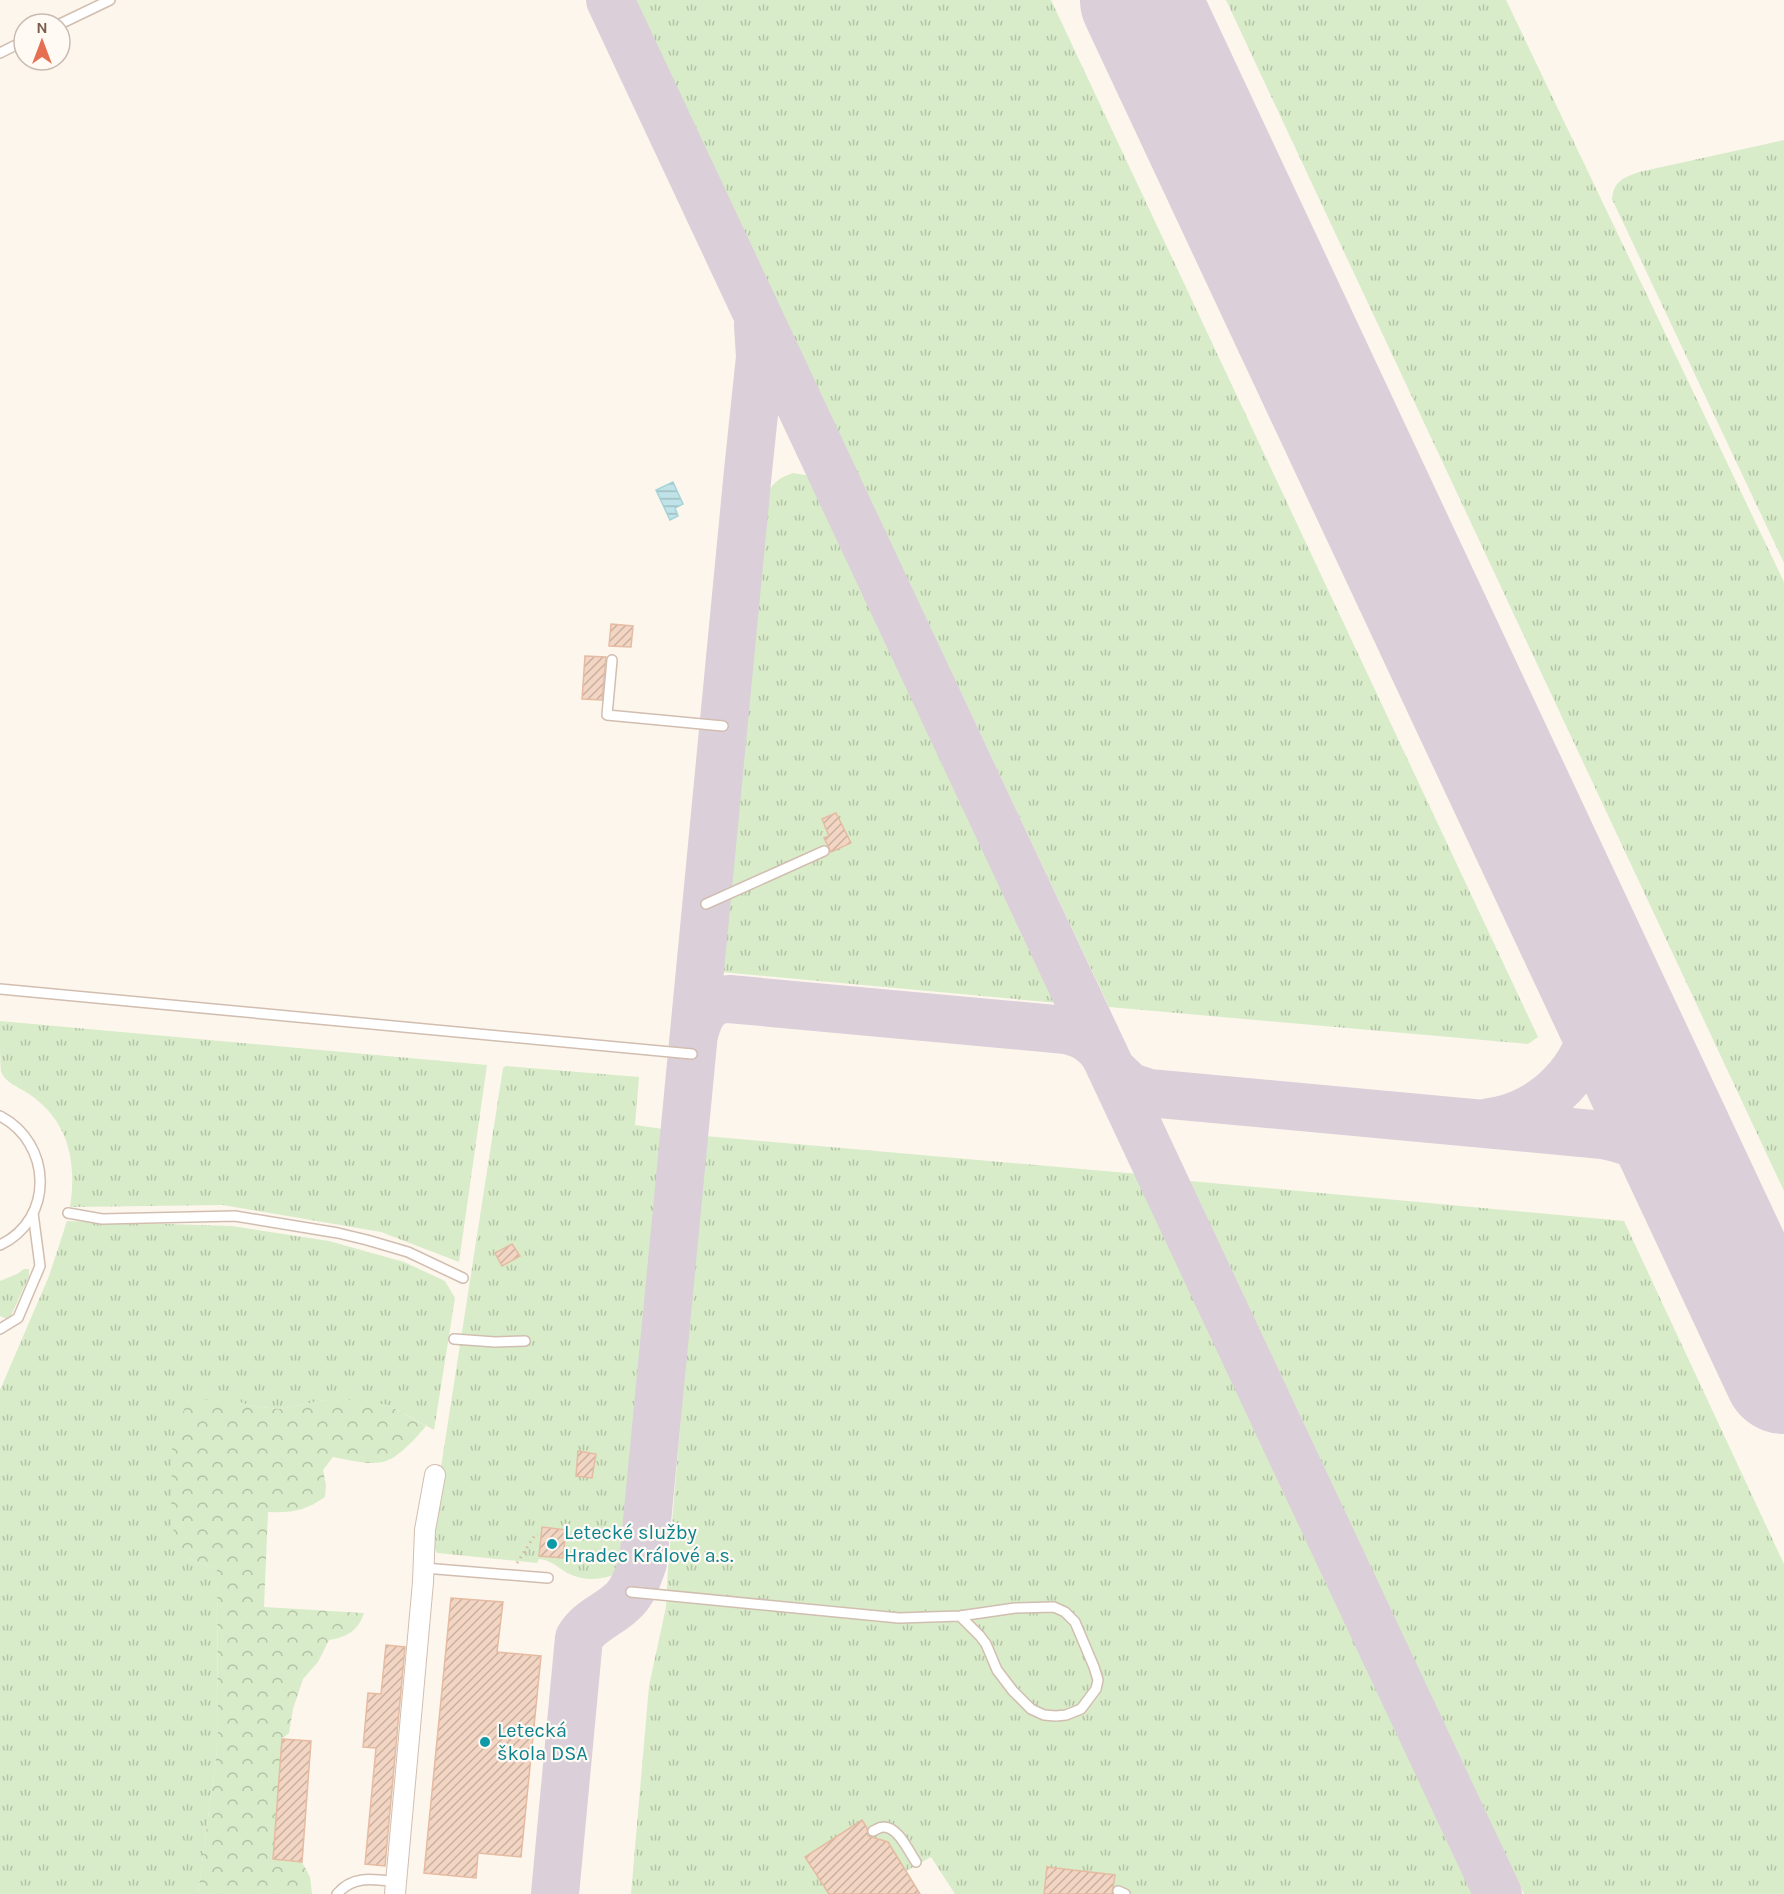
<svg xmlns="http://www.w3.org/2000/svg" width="1784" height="1894" font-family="Karla,sans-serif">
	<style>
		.grass { fill: url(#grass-tufts) }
		.forest { fill: url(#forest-crowns) }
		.water { fill: url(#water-rules); stroke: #a5d3da; stroke-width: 1.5 }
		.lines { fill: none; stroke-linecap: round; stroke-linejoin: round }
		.taxiway { stroke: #dbcfda; stroke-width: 48 }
		.runway { stroke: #dbcfda; stroke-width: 120 }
		.building { fill: url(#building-hatch); stroke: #e6bba3; stroke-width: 1.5 }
		.lane-casing { stroke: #d1beb0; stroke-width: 12 }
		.street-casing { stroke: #d1beb0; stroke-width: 22 }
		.path { stroke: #d9b8a5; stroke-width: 3; stroke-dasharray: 1.5 4.5; stroke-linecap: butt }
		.lane { stroke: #fff; stroke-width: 9 }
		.street { stroke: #fff; stroke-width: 20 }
		.culture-dot { fill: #0f9aa8; stroke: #fffaf3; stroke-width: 2 }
		.labels { text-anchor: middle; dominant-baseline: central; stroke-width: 4.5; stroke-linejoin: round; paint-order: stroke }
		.culture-label { font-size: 20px; fill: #0d838f; stroke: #fffaf3; text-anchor: start }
	</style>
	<defs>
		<pattern id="grass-tufts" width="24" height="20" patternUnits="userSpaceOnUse" patternTransform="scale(1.5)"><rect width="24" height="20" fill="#d8ecc9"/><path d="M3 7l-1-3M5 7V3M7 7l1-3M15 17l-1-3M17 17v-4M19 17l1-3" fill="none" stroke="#b4c2a5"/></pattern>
		<pattern id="forest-crowns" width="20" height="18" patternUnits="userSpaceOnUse" patternTransform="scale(1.5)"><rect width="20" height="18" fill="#d8ecc9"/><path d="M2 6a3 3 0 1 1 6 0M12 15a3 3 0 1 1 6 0" fill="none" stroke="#b4c2a5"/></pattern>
		<pattern id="water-rules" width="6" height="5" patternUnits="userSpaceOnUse" patternTransform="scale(1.5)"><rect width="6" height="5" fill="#bfe3e8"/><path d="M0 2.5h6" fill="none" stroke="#a0bbbe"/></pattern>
		<pattern id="building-hatch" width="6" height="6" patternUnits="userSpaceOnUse" patternTransform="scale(1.5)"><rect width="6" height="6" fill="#f3d5c3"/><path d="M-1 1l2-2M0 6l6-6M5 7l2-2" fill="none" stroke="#cab0a1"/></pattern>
	</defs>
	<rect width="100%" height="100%" fill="#fdf6ec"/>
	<g class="grass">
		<polygon points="635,0 1051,0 1538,1037 1528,1044 1109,1007"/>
		<polygon points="1226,0 1506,0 1784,582 1784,1191"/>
		<path d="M1784,140V563L1612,199C1613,182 1624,177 1639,172Z"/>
		<path d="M793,473L811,476L1058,1003L721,972L766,496C773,482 779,478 793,473Z"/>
		<path d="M0,1021L487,1065L459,1262L381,1232L223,1205L70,1207C77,1162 69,1121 29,1094C19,1087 5,1083 1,1071C0,1060 0,1034 0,1021Z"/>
		<path d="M506,1066L639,1077L635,1125L663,1129L626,1557L620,1572C602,1581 582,1582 564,1571C555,1565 550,1560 539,1559L537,1563L437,1553L430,1538L503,1068Z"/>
		<polygon points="705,1136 1139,1174 1476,1894 955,1894 931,1857 906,1871 920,1894 631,1894 649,1686 666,1607 668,1569"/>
		<polygon points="1190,1181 1624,1221 1784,1564 1784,1894 1524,1894"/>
		<polygon points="67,1221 232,1226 329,1241 404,1262 430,1274 445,1281 455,1298 434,1430 388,1405 325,1400 280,1409 250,1406 237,1401 187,1558 217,1569 218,1743 198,1894 0,1894 0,1390 49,1276"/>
		<polygon points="24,1269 29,1269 29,1276 10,1318 7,1319 0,1316 0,1281 17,1274"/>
	</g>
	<path class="forest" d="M210,1399L237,1401L250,1406L280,1409L325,1400H361L388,1405L426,1426C418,1436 399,1457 386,1461C370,1466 349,1460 333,1457L323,1470L326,1485L325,1497C305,1511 292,1513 268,1512L264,1607L364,1613C358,1631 347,1637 329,1640L318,1662L303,1679L293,1709L289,1733L282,1739L273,1859L302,1862L310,1877L312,1894H198L218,1743L217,1569L187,1558L171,1525L172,1449L186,1403Z"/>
	<polygon class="water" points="673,482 683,504 675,508 678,516 670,520 656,490"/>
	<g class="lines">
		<g class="taxiway">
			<polyline points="610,0 1498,1894"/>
			<path d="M695,1031C700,1013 708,999 729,999L1066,1030C1083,1034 1094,1040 1104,1054"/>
			<path d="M1113,1071L1130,1087L1149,1093L1603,1135C1638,1142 1668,1156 1690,1185L1768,1348"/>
			<path d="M1489,1122C1544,1116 1594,1066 1595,1009C1595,993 1592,978 1587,963L1516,809"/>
			<path d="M555,1894L579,1638C590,1620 609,1615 623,1601C634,1591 638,1576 643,1563L748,471L760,357L758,325"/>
		</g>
		<polyline class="runway" points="1140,0 1784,1374"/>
	</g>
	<g class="building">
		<polygon points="611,624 633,626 631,647 609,646"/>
		<polygon points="585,656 606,657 602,700 582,699"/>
		<polygon points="836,813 851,843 831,852 824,838 829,836 822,819"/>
		<polygon points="512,1244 520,1256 502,1266 495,1253"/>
		<polygon points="578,1451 596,1454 592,1478 576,1476"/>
		<polygon points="542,1527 566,1530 563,1558 539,1556"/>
		<polygon points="451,1598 503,1602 497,1652 541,1656 521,1857 478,1853 476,1878 424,1873"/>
		<polygon points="386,1645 405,1647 385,1866 365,1864 376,1748 363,1747 368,1693 381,1694"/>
		<polygon points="282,1739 311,1741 302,1862 273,1859"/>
		<polygon points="862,1820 867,1828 868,1836 888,1842 920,1894 829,1894 805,1857"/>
		<polygon points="1047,1867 1115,1875 1112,1894 1044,1894"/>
	</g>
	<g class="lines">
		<defs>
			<g id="lane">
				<polyline points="60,24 110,0"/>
				<polyline points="0,53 24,41"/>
				<polyline points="612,660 607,715 723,726"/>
				<polyline points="706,904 824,851"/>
				<polyline points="0,989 692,1054"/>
				<path d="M0,1116C52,1143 55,1219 0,1245"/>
				<polyline points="68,1213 102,1219 235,1216 338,1233 367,1240 408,1252 463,1278"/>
				<polyline points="0,1329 18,1318 40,1266 33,1213"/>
				<polyline points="454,1339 495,1342 525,1341"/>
				<polyline points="424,1568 548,1578"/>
				<polyline points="631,1592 899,1618 960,1616 1015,1608 1054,1607 1065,1612 1075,1622 1094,1667 1098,1680 1096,1689 1081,1709 1066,1715 1056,1716 1044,1715 1031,1709 1013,1691 997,1670 986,1644 980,1636 960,1616"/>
				<path d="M873,1831C876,1830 879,1827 883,1827C898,1826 909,1852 916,1862"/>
				<polyline points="1118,1891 1125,1894"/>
				<path d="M337,1894C353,1875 373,1879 396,1882"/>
			</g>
			<polyline id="street" points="395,1894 423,1582 425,1530 435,1475"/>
		</defs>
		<use href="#lane" class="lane-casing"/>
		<use href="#street" class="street-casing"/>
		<polyline class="path" points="517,1563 535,1535 538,1535"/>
		<use href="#lane" class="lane"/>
		<use href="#street" class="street"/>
	</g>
	<g class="culture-dot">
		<circle cx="552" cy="1544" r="6"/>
		<circle cx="485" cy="1742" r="6"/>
	</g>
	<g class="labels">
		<g class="culture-label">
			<text x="564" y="1532">Letecké služby<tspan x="564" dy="23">Hradec Králové a.s.</tspan></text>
			<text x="497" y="1730">Letecká<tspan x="497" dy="23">škola DSA</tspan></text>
		</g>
	</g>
	<g transform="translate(42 42)"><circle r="28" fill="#fffaf3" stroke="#cabbb1" stroke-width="1.5"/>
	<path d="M0-4.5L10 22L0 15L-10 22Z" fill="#e76f51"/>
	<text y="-9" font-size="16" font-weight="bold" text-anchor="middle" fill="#7a5c4d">N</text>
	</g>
</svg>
